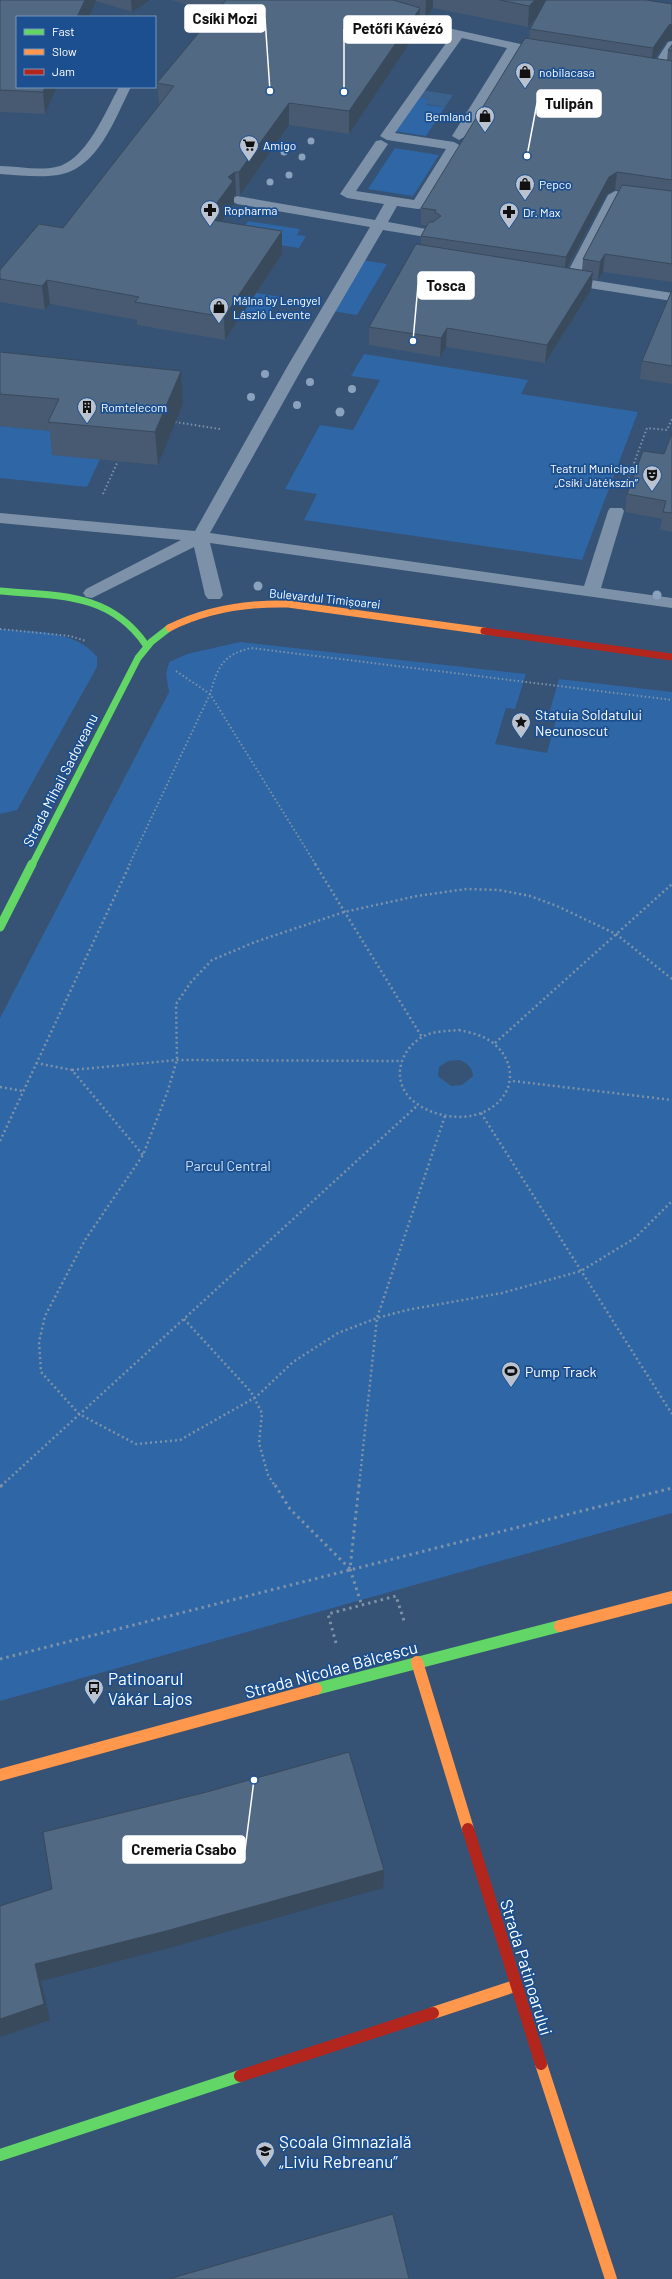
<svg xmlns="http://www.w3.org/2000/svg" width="672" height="2279" font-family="Barlow,sans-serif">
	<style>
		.green { fill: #2f66a5; fill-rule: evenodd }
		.water { fill: #3b618d }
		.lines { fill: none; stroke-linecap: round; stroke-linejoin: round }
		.path-far2 { stroke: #7d92a8; stroke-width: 2; stroke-dasharray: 1.5 2.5; stroke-linecap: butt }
		.path-far1 { stroke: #7d92a8; stroke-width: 2.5; stroke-dasharray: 2 3; stroke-linecap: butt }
		.path { stroke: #7d92a8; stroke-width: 3; stroke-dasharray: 2.5 4; stroke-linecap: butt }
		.street { fill: #7d92a8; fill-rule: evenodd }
		.fast-far2 { stroke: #63d668; stroke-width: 7 }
		.fast-far1 { stroke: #63d668; stroke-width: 9 }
		.fast { stroke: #63d668; stroke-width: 12 }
		.slow-far1 { stroke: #ff974d; stroke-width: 7 }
		.slow { stroke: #ff974d; stroke-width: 12 }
		.jam-far1 { stroke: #b3261e; stroke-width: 7 }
		.jam { stroke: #b3261e; stroke-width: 12 }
		.tree { fill: #8aa2be }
		.wall { fill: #475a72; fill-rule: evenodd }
		.shaded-wall { fill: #394a5c }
		.building { fill: #526984; stroke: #394a5c }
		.labels { text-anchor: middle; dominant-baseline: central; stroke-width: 3.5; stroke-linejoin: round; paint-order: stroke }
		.far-poi-label { font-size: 12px; fill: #fff; stroke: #1b4f8f; text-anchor: start }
		.far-street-label { font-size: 12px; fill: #fff; stroke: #1b4f8f }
		.poi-label { font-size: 14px; fill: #fff; stroke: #1b4f8f; text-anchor: start }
		.street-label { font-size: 14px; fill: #fff; stroke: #1b4f8f }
		.park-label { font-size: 14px; fill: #cfe3fa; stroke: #1b4f8f }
		.near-street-label { font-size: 17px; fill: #fff; stroke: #1b4f8f }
		.near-poi-label { font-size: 17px; fill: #fff; stroke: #1b4f8f; text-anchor: start }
		.leader { fill: none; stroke: #fff; stroke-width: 1.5 }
		.callout-dot { fill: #fff; stroke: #1b4f8f; stroke-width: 1.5 }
		.callout { fill: #fff; stroke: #fff; stroke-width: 1.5 }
		.callout-label { font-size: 15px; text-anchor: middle; font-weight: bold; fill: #111 }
	</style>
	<rect width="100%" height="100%" fill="#365274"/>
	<g class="green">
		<polygon points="417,97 429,99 426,105 445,107 426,136 394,131"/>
		<polygon points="395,148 439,155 413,196 368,189"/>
		<polygon points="248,221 300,229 297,235 306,236 299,248 237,238"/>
		<polygon points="362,260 387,264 357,315 332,311"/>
		<polygon points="233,289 281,297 268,316 220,308"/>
		<polygon points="364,354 528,380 521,394 638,412 582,560 304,520 317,494 285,489 320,425 353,430 380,380 351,376"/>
		<polygon points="0,426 63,432 100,459 87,487 0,478"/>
		<path d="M0,629C33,632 75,629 97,657V667L17,810L0,814Z"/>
		<path d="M240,642L526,674L515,709L506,708L495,744L547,753L557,716L549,714L559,679L672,692V1513L0,1701V1018L169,692L166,674L169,662L187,654ZM460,1060C467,1063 473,1068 473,1076L462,1085L451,1086L438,1076L439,1067L448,1061Z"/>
	</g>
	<polygon class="water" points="422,90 453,95 445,107 425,104 429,99 417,97"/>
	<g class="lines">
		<g class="path-far2">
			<polyline points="175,422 220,429"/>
			<polyline points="627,482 647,428 667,430 672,419"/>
			<polyline points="103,494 118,461"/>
			<polyline points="0,629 70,636 86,641"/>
			<polyline points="176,671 210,694 316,865"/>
			<path d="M129,865L210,694C218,667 222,655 251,648L672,700"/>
		</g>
		<g class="path-far1">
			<polyline points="315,864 422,1037"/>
			<polyline points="672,979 616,934 557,906 530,896 499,890 466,889 417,896 344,912 255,942 212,960 191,982 176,1004 177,1060 167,1093 143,1155 85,1240 45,1316 39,1342 41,1372 79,1414 136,1444 180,1440 256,1397 293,1362 338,1333 377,1318 407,1310 502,1293 581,1271 635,1238 672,1201"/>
			<path d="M459,1030C467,1032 478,1034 485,1038C514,1053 520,1089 491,1108C467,1124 429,1117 410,1098C390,1077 402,1046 426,1035C436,1031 448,1031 459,1030Z"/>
			<polyline points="495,1043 672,884"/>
			<polyline points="36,1063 72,1070 143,1155"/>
			<polyline points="72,1070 177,1060 400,1061"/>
			<polyline points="513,1081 672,1100"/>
			<polyline points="0,1087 23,1091"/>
			<polyline points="481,1113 672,1414"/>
			<polyline points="0,1141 130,864"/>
			<polyline points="184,1319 251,1392 262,1413 259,1443 268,1475 275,1486"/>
			<polyline points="1,1486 418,1105"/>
			<polyline points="359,1486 377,1318 445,1116"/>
		</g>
		<g class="path">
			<polyline points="275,1485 290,1509 350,1569"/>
			<polyline points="359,1485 350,1569 362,1606"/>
			<polyline points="0,1487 2,1485"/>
			<polyline points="336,1643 328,1614 396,1596 405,1624"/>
			<polyline points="0,1659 672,1488"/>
		</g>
		<g class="street">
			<polygon points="331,0 350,0 448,28 552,51 554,54 548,58 517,51 466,136 459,140 452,136 507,48 462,38 395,133 454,142 461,146 423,208 418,209 397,206 388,222 432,230 439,234 432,238 383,230 303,367 210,533 584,586 608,511 610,508 622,508 624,511 601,588 672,598 672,608 210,543 223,595 220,599 208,599 205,595 194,547 92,598 86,597 83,593 86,589 181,540 0,523 0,513 195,531 287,367 370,227 237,204 230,200 237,196 375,220 384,204 347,198 340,194 376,141 381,140 388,144 356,191 414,200 446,149 387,140 380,136 451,36 333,3"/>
			<path d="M672,41C672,56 669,61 660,73H652L650,70L668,42Z"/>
			<path d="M119,87H131C115,118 98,169 58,175C39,178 19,175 0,174V166C18,166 38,171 56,167C86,161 105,112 119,87Z"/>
			<polygon points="615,191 672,199 672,207 619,200 579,278 672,293 672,301 570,285 563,281 608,195"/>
		</g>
		<g class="fast-far2">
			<path d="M0,591C57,596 110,592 146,645"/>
			<polyline points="32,865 138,658 151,642 169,628"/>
		</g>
		<polyline class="fast-far1" points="0,927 32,864"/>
		<g class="fast">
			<polyline points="316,1689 560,1626"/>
			<polyline points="0,2155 240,2076"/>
		</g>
		<path class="slow-far1" d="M169,628C207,609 246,603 288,604L484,631"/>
		<g class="slow">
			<polyline points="560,1626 672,1597"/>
			<polyline points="417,1662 468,1829"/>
			<polyline points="0,1775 316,1689"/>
			<polyline points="433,2013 515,1986"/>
			<polyline points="541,2064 611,2279"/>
		</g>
		<polyline class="jam-far1" points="484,631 672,657"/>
		<g class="jam">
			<polyline points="468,1829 541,2064"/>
			<polyline points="240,2076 433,2013"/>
		</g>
	</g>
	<g class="tree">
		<circle cx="311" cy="141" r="3.5"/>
		<circle cx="284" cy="152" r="3.5"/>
		<circle cx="302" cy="157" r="3.5"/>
		<circle cx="289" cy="175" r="3.5"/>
		<circle cx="270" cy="182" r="3.5"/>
		<circle cx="265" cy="374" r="4"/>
		<circle cx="310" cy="382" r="4"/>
		<circle cx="352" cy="389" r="4"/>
		<circle cx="251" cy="397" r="4"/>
		<circle cx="297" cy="405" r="4"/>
		<circle cx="340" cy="412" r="4.5"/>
		<circle cx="258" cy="586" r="4.5"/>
		<circle cx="657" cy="595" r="4.5"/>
	</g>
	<g class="wall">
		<polygon points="0,0 150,0 132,12 96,1 89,17 17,17 17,87 57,87 45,114 0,112"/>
		<path d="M172,0H646L667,41L655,59L667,60L668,50L672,44V282L603,272L598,280L593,279L591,290L545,363L446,347L440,357L369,345V327L421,245V236L427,226L421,225V208L529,39L530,29L535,20L528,27L433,8L425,20L419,19V29L349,134L289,125L240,195H236L234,196V204L221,222L282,254L225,340L137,325V320L50,304L45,310L0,302V270L63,228L159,106L157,83L215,14ZM615,190H619L583,259L582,270L568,268L607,194Z"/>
		<polygon points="672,290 672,384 640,379 642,361"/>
		<polygon points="0,352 181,371 183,404 158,465 52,455 50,431 0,426"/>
		<polygon points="672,433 672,532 660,530 662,519 625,512 627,494 664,454"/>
	</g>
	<g class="shaded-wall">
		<polygon points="85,0 96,0 96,1 89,17 77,17"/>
		<polygon points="131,0 150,0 132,12"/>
		<polygon points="426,0 433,0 433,8 425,20"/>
		<polygon points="535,0 553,0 528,27 529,6"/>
		<polygon points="420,8 419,29 349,134 349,111"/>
		<polygon points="672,24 672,40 667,41 651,64 653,48 669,25"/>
		<polygon points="45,87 57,87 45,114 43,92"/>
		<polygon points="289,103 289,125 240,195 239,172"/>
		<polygon points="235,172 236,195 234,196 234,204 206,243 205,219 228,177"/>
		<polygon points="617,172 615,190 607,194 564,274 566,257 609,177"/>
		<polygon points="282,231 282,254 225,340 224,317"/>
		<polygon points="605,254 603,272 598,280 600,262"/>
		<polygon points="593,272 591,290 545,363 547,345"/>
		<polygon points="47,280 50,304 45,310 42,286"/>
		<polygon points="447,328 446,347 440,357 441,338"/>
		<polygon points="181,371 183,404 158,465 155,432"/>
		<polygon points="384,1870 383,1888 169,1948 41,1981 50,2020 0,2037 0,2019 35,1964"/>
	</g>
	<g class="building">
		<polygon points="0,0 85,0 77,17 17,17 17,87 45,87 43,92 0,90"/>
		<polygon points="226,0 393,0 420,8 349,111 289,103 239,172 235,172 228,177 233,181 205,219 282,231 224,317 135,302 139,297 47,280 42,286 0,279 0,270 39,224 63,228 174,86 157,83"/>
		<polygon points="500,0 535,0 529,6"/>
		<polygon points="546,0 646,0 672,4 672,24 669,25 653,48 530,29"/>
		<polygon points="525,38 672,61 672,180 617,172 609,177 566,257 421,236 429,222 433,222 441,216 435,212 436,210 421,208"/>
		<polygon points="672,45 672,51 668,50"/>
		<polygon points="622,185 672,191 672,264 605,254 600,262 583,259"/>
		<polygon points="416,244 593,272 547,345 447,328 441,338 369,327"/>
		<polygon points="672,290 672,366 642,361"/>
		<polygon points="0,352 181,371 155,432 48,422 59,399 0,394"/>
		<polygon points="672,433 672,513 663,512 666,501 627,494 643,451 664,454"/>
		<polygon points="349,1752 384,1870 166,1931 35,1964 44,2004 0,2019 0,1906 52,1889 43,1832 203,1793"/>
		<polygon points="393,2214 409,2279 169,2279"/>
	</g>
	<defs>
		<symbol id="shop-pin" viewBox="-11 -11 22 30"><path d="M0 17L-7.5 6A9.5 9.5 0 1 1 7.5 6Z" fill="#b9c2ce" stroke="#1b4f8f"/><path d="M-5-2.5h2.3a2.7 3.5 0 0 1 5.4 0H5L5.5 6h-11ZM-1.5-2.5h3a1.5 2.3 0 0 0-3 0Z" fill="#111"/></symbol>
		<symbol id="supermarket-pin" viewBox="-11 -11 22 30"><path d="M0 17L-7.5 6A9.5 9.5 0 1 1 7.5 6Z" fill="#b9c2ce" stroke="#1b4f8f"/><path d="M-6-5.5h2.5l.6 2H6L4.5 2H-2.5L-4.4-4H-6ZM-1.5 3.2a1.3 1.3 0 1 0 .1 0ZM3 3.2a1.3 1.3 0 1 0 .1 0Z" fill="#111"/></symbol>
		<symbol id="pharmacy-pin" viewBox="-11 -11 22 30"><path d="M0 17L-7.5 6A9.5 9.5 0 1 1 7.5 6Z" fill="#b9c2ce" stroke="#1b4f8f"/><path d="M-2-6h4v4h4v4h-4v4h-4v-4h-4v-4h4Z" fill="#111"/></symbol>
		<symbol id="building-pin" viewBox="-11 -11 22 30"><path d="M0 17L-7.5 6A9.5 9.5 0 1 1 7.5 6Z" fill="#b9c2ce" stroke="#1b4f8f"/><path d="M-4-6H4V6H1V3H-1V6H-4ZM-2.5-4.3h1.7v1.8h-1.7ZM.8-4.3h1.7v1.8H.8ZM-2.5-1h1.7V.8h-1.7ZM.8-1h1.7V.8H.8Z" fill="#111"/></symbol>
		<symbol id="theatre-pin" viewBox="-11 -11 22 30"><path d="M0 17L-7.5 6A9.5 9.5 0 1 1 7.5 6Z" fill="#b9c2ce" stroke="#1b4f8f"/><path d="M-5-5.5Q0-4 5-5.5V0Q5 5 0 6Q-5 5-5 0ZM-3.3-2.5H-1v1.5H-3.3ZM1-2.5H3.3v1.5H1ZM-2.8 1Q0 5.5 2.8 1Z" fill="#111"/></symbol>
		<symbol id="sight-pin" viewBox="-11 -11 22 30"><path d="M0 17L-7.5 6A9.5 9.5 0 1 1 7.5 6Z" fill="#b9c2ce" stroke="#1b4f8f"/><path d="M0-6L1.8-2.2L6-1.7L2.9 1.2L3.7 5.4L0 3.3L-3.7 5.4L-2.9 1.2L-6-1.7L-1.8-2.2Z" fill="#111"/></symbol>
		<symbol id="stadium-pin" viewBox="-11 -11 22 30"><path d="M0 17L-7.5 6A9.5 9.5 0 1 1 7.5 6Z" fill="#b9c2ce" stroke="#1b4f8f"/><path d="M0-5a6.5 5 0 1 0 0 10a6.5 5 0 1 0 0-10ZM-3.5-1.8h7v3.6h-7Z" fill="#111"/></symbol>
		<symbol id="bus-pin" viewBox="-11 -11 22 30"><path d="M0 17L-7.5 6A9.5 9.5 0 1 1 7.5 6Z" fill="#b9c2ce" stroke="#1b4f8f"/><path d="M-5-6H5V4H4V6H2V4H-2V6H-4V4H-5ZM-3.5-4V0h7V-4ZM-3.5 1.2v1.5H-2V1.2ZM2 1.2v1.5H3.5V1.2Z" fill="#111"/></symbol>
		<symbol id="school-pin" viewBox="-11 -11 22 30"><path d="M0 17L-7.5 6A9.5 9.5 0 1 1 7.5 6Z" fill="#b9c2ce" stroke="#1b4f8f"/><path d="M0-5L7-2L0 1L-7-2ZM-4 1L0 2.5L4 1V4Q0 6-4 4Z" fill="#111"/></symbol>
	</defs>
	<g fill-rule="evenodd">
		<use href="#shop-pin" x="514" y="61" width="22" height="30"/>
		<use href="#shop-pin" x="474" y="105" width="22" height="30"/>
		<use href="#supermarket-pin" x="238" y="134" width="22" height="30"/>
		<use href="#shop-pin" x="514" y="173" width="22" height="30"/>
		<use href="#pharmacy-pin" x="199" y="199" width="22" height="30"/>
		<use href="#pharmacy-pin" x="498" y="201" width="22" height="30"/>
		<use href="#shop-pin" x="208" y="296" width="22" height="30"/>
		<use href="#building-pin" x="76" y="396" width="22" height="30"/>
		<use href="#theatre-pin" x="641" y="464" width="22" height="30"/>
		<use href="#sight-pin" x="510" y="711" width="22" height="30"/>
		<use href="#stadium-pin" x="500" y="1360" width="22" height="30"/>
		<use href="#bus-pin" x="83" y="1677" width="22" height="30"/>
		<use href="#school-pin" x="254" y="2140" width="22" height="30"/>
	</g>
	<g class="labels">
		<g class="far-poi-label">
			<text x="539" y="72">nobilacasa</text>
			<text x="471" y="116" text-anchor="end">Bemland</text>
			<text x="263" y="145">Amigo</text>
			<text x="539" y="184">Pepco</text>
			<text x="224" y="210">Ropharma</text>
			<text x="523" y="212">Dr. Max</text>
			<text x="233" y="300">Málna by Lengyel<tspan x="233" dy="14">László Levente</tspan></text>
			<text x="101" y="407">Romtelecom</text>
			<text x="638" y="468" text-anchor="end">Teatrul Municipal<tspan x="638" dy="14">„Csíki Játékszín”</tspan></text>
		</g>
		<g class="far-street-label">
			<text transform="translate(325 598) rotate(6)">Bulevardul Timișoarei</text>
		</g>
		<g class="poi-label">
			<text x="535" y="714">Statuia Soldatului<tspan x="535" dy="16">Necunoscut</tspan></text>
			<text x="525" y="1371">Pump Track</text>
		</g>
		<g class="street-label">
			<text transform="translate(60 780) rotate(-63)">Strada Mihail Sadoveanu</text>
		</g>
		<g class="park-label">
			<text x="228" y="1165">Parcul Central</text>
		</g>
		<g class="near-street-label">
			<text transform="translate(331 1669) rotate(-15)">Strada Nicolae Bălcescu</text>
			<text transform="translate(527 1967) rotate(73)">Strada Patinoarului</text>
		</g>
		<g class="near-poi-label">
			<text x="108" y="1678">Patinoarul<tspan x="108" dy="20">Vákár Lajos</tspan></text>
			<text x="279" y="2141">Școala Gimnazială<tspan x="279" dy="20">„Liviu Rebreanu”</tspan></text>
		</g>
	</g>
	<path class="leader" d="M270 91L265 18M344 92L344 29M527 156L537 103M413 341L418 285M254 1780L245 1850"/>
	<g class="callout-dot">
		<circle cx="270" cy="91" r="4"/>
		<circle cx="344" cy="92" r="4"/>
		<circle cx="527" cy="156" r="4"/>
		<circle cx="413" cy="341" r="4"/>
		<circle cx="254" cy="1780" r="4"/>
	</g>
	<g class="callout">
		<rect x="185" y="5" width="80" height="27" rx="4"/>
		<rect x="344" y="16" width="107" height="27" rx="4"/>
		<rect x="537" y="90" width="64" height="27" rx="4"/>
		<rect x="418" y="272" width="56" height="27" rx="4"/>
		<rect x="123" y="1836" width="122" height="27" rx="4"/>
	</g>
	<g class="callout-label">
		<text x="225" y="24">Csíki Mozi</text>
		<text x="398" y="34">Petőfi Kávézó</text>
		<text x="569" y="109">Tulipán</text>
		<text x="446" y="291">Tosca</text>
		<text x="184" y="1855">Cremeria Csabo</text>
	</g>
	<rect x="16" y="16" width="140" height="72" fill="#1b4f8f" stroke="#7695bc"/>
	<rect x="24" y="29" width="20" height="6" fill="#63d668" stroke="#7695bc"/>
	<text x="52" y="36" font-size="12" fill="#ffffff">Fast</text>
	<rect x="24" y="49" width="20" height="6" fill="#ff974d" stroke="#7695bc"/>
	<text x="52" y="56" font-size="12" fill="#ffffff">Slow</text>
	<rect x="24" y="69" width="20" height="6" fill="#b3261e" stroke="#7695bc"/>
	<text x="52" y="76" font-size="12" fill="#ffffff">Jam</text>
</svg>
